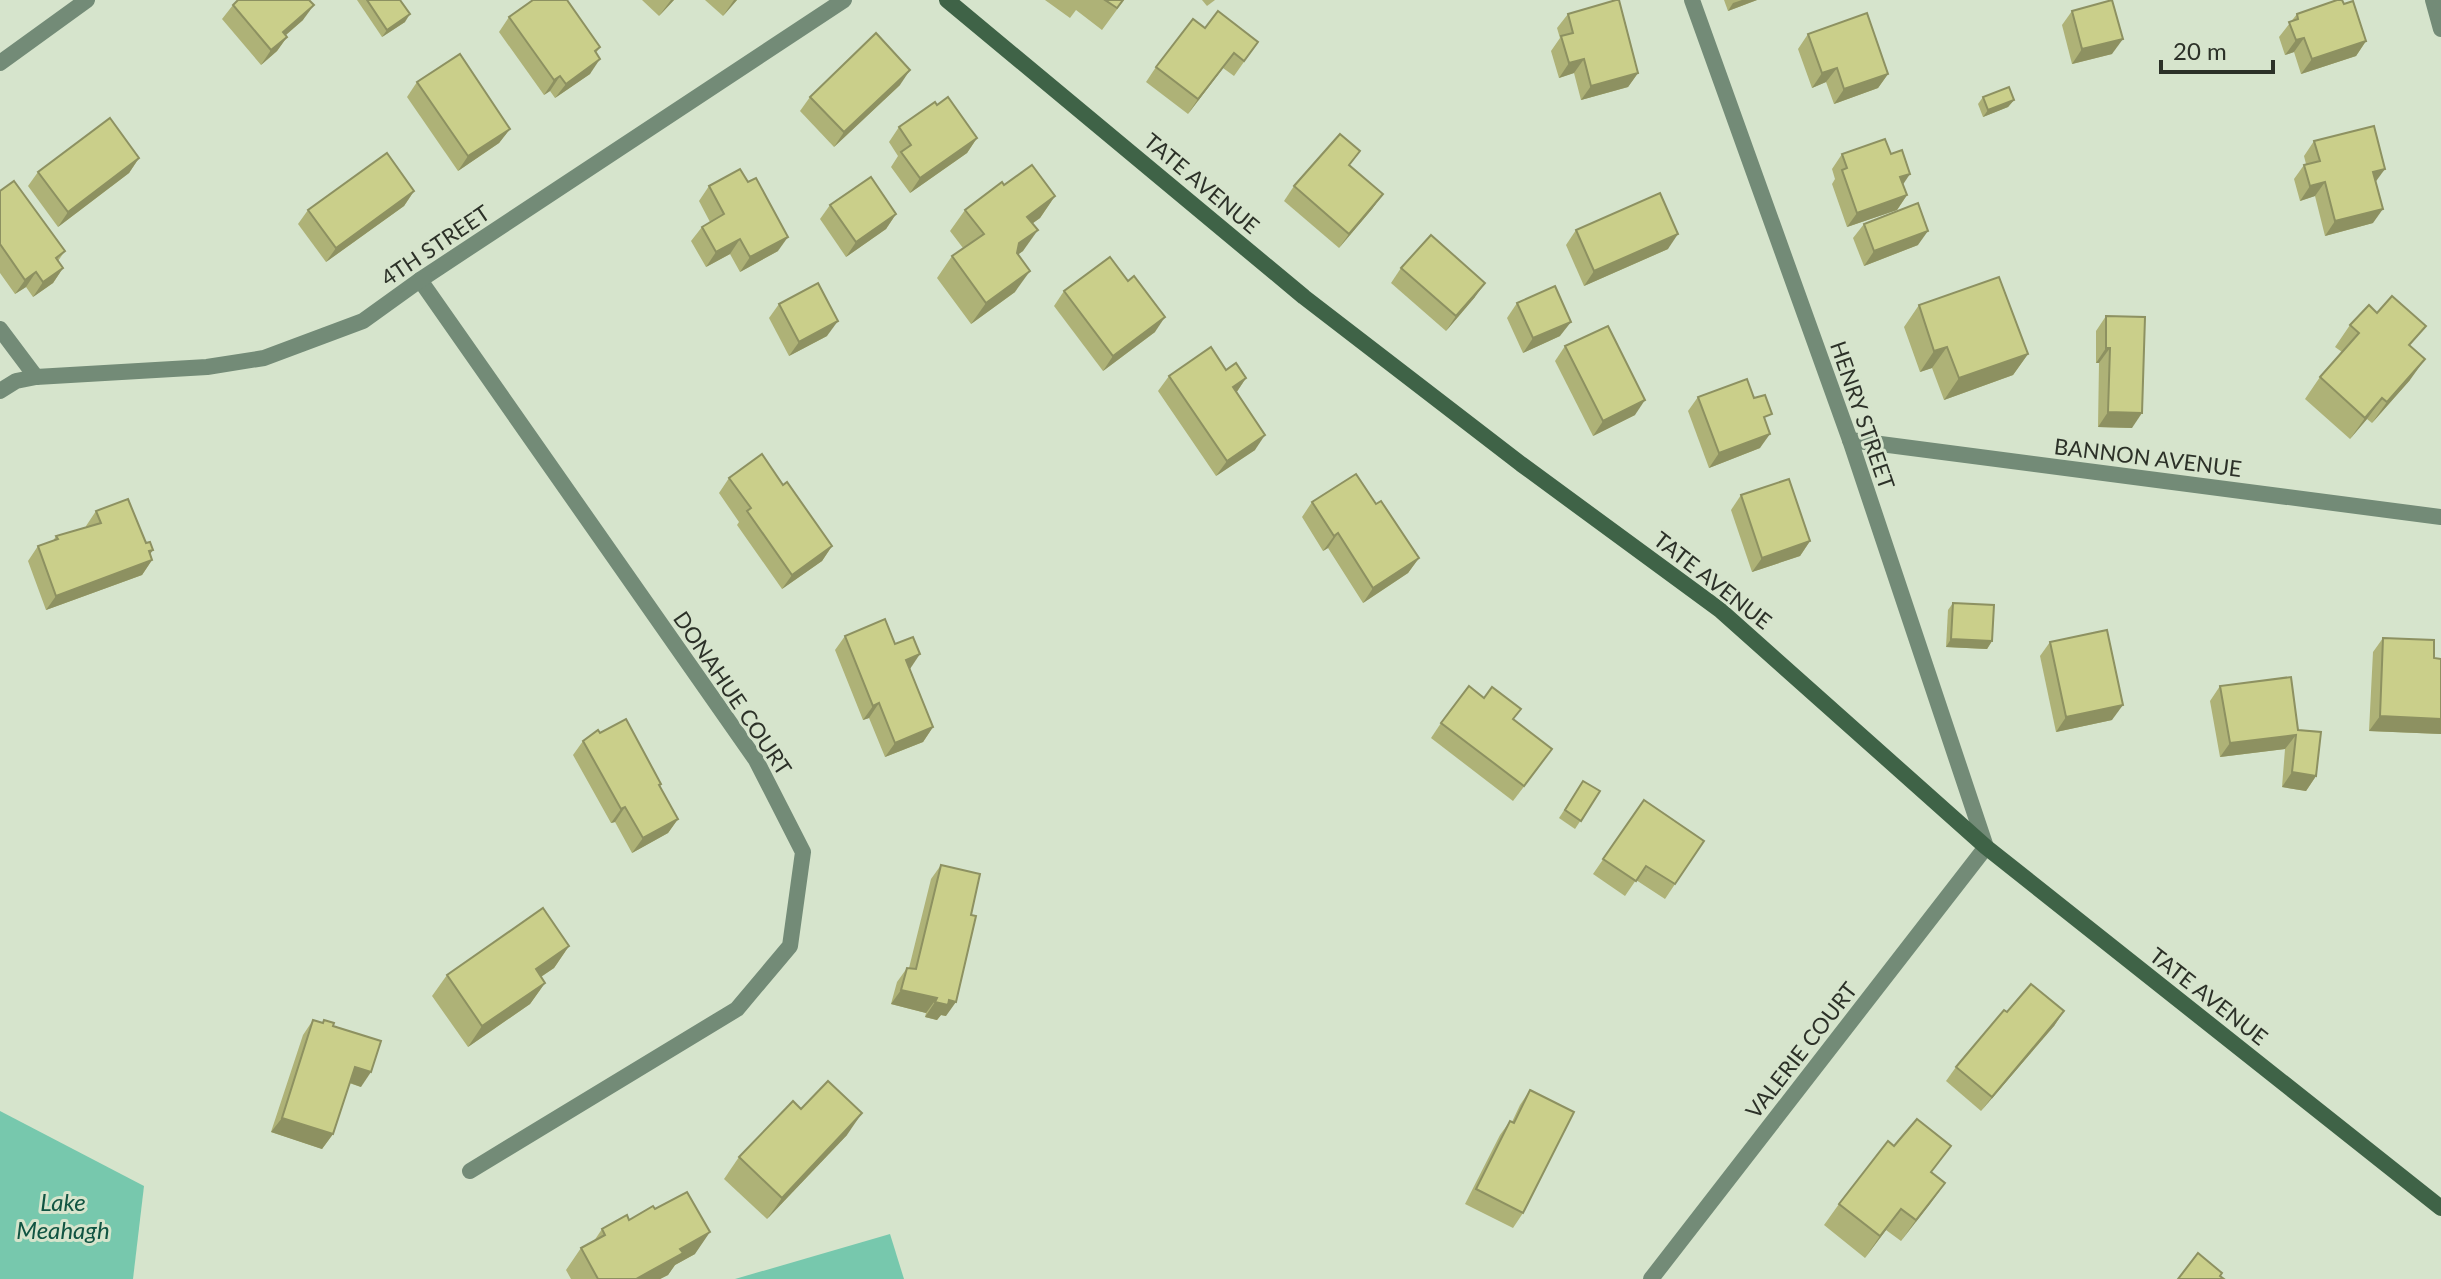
<svg xmlns="http://www.w3.org/2000/svg" width="2441" height="1279" font-family="Lato,sans-serif">
	<style>
		.water { fill: #77c8ad }
		.lines { fill: none; stroke-linecap: round; stroke-linejoin: round }
		.street { stroke: #738b77; stroke-width: 16 }
		.secondary { stroke: #3f6347; stroke-width: 16 }
		.wall { fill: #aeb277 }
		.shaded-wall { fill: #8d9161 }
		.building { fill: #cacf8a; stroke: #8d9161; stroke-width: 2 }
		.labels { text-anchor: middle; dominant-baseline: central; stroke-width: 6; stroke-linejoin: round; paint-order: stroke }
		.street-label { font-size: 22px; fill: #2c3128; stroke: #d6e4cc }
		.water-label { font-size: 24px; font-style: italic; fill: #115442; stroke: #d6e4cc }
	</style>
	<rect width="100%" height="100%" fill="#d6e4cc"/>
	<g class="water">
		<polygon points="0,1111 144,1186 133,1279 0,1279"/>
		<polygon points="890,1234 904,1279 735,1279"/>
	</g>
	<g class="lines">
		<g class="street">
			<polyline points="2433,0 2441,29"/>
			<polyline points="0,63 87,0"/>
			<polyline points="420,280 756,760 803,852 790,946 737,1009 470,1171"/>
			<polyline points="0,329 36,377"/>
			<polyline points="0,391 16,381 36,377 207,367 264,358 363,321 420,280 844,0"/>
			<polyline points="1850,440 2441,517"/>
			<polyline points="1651,1279 1986,847 1850,440 1692,0"/>
		</g>
		<polyline class="secondary" points="947,0 1304,297 1521,464 1720,610 1986,847 2441,1208"/>
	</g>
	<g class="wall">
		<polygon points="357,0 400,0 405,22 382,37"/>
		<polygon points="642,0 674,0 659,16"/>
		<polygon points="705,0 737,0 723,16"/>
		<polygon points="1045,0 1124,0 1102,30 1076,10 1070,18"/>
		<polygon points="1202,0 1215,0 1207,6"/>
		<polygon points="1724,0 1757,0 1728,11"/>
		<polygon points="233,5 303,20 286,35 287,37 277,51 261,65 222,19"/>
		<polygon points="2072,11 2112,54 2072,64 2062,25"/>
		<polygon points="1568,14 1638,73 1628,87 1581,100 1574,73 1559,78 1551,51 1560,38 1557,28"/>
		<polygon points="2297,14 2366,41 2356,56 2301,74 2294,52 2285,55 2279,37"/>
		<polygon points="509,17 600,47 596,53 590,74 555,98 550,91 544,95 499,32"/>
		<polygon points="1205,28 1258,42 1234,76 1223,68 1188,114 1146,82 1156,67"/>
		<polygon points="1808,34 1888,74 1878,88 1834,104 1826,82 1812,88 1798,49"/>
		<polygon points="417,82 510,129 499,143 458,171 407,97"/>
		<polygon points="900,85 834,147 800,111 810,97"/>
		<polygon points="1983,97 2014,100 2008,107 1983,117 1978,104"/>
		<polygon points="937,105 977,138 967,153 910,193 891,167 898,156 889,142 899,127"/>
		<polygon points="2314,141 2376,182 2373,223 2325,236 2315,196 2300,201 2294,179 2304,165 2306,164 2304,156"/>
		<polygon points="1842,154 1903,184 1907,195 1897,210 1847,227 1832,184 1835,179 1832,169"/>
		<polygon points="139,158 129,173 58,227 28,186 38,172"/>
		<polygon points="1004,185 1055,196 1040,218 1033,223 1023,251 1018,254 1015,292 971,324 937,278 952,256 963,248 950,231 965,210"/>
		<polygon points="709,186 778,251 740,272 730,254 706,267 691,241 702,227 710,222 699,201"/>
		<polygon points="1294,186 1383,194 1372,209 1339,248 1284,201"/>
		<polygon points="0,191 65,251 58,261 63,268 53,283 33,297 26,287 15,294 0,273"/>
		<polygon points="414,191 404,206 326,262 298,224 308,210"/>
		<polygon points="830,205 896,214 886,229 846,257 820,219"/>
		<polygon points="1864,224 1918,245 1864,266 1853,238"/>
		<polygon points="1576,230 1668,249 1584,286 1566,245"/>
		<polygon points="1401,268 1475,297 1446,331 1391,283"/>
		<polygon points="1128,281 1155,332 1103,371 1054,306 1064,291"/>
		<polygon points="1517,303 1560,336 1523,353 1507,318"/>
		<polygon points="779,304 827,336 789,356 769,318"/>
		<polygon points="1919,305 2028,354 2013,375 1944,400 1932,368 1920,372 1904,327"/>
		<polygon points="2106,316 2132,428 2098,427 2099,363 2096,363 2096,331"/>
		<polygon points="2350,325 2411,347 2410,380 2372,423 2367,419 2350,439 2305,399 2320,377 2342,352 2335,347"/>
		<polygon points="1565,346 1635,415 1593,436 1555,361"/>
		<polygon points="1226,370 1246,378 1236,393 1255,450 1216,476 1158,391 1169,376"/>
		<polygon points="1698,397 1754,398 1766,422 1760,448 1709,468 1688,411"/>
		<polygon points="729,478 783,485 832,546 822,561 782,589 737,525 739,522 719,493"/>
		<polygon points="1741,495 1810,541 1800,556 1752,572 1731,510"/>
		<polygon points="1312,502 1376,504 1419,558 1408,573 1363,603 1328,548 1323,551 1302,517"/>
		<polygon points="96,511 150,554 152,560 142,575 46,610 28,561 38,546 53,541 56,536 86,527 86,526"/>
		<polygon points="1953,603 1992,641 1987,649 1946,647 1948,610"/>
		<polygon points="845,636 895,644 910,669 933,727 923,742 885,757 869,718 863,720 835,650"/>
		<polygon points="2383,638 2434,658 2441,659 2441,734 2369,731 2373,652"/>
		<polygon points="2050,642 2112,720 2056,732 2040,656"/>
		<polygon points="2220,686 2298,730 2316,776 2306,791 2282,787 2285,749 2220,757 2210,701"/>
		<polygon points="1484,698 1514,719 1542,763 1513,801 1431,738 1441,723"/>
		<polygon points="600,733 661,784 660,786 678,819 668,833 632,853 615,822 611,823 573,755 583,741"/>
		<polygon points="1583,781 1600,791 1575,829 1559,818"/>
		<polygon points="1644,800 1704,841 1665,899 1636,880 1625,896 1593,874"/>
		<polygon points="941,865 946,1016 941,1015 937,1020 925,1017 926,1013 891,1004 897,982 907,968 909,968 931,879"/>
		<polygon points="569,946 554,968 541,977 545,983 530,1004 468,1047 432,996 447,975"/>
		<polygon points="2064,1011 2054,1026 1981,1111 1946,1081 1956,1067 2007,1012"/>
		<polygon points="313,1020 322,1023 324,1020 333,1026 361,1087 349,1083 333,1134 322,1149 271,1132 303,1035"/>
		<polygon points="1530,1090 1523,1213 1513,1228 1465,1204 1500,1135 1510,1121 1512,1122 1520,1105"/>
		<polygon points="801,1109 847,1135 767,1219 724,1179 739,1157"/>
		<polygon points="1932,1173 1945,1183 1901,1241 1886,1230 1865,1258 1824,1225 1839,1204"/>
		<polygon points="629,1220 695,1254 675,1265 668,1275 660,1279 571,1279 566,1270 581,1248 594,1241 602,1229"/>
	</g>
	<g class="shaded-wall">
		<polygon points="671,0 674,0 659,16"/>
		<polygon points="734,0 737,0 723,16"/>
		<polygon points="1742,0 1757,0 1728,11 1733,3"/>
		<polygon points="314,5 303,20 273,46 283,32"/>
		<polygon points="410,14 405,22 382,37 387,30"/>
		<polygon points="287,37 277,51 261,65 271,50"/>
		<polygon points="2304,38 2294,52 2285,55 2296,40"/>
		<polygon points="2123,39 2112,54 2072,64 2082,49"/>
		<polygon points="2366,41 2356,56 2301,74 2312,59"/>
		<polygon points="1234,53 1223,68 1188,114 1198,99"/>
		<polygon points="600,59 590,74 555,98 566,84"/>
		<polygon points="1584,59 1574,73 1559,78 1569,63"/>
		<polygon points="1837,68 1826,82 1812,88 1822,73"/>
		<polygon points="910,70 900,85 834,147 844,132"/>
		<polygon points="1638,73 1628,87 1581,100 1591,86"/>
		<polygon points="1888,74 1878,88 1834,104 1844,89"/>
		<polygon points="560,76 550,91 544,95 554,80"/>
		<polygon points="2014,100 2008,107 1983,117 1988,110"/>
		<polygon points="510,129 499,143 458,171 468,156"/>
		<polygon points="977,138 967,153 910,193 920,178"/>
		<polygon points="139,158 129,173 58,227 68,212"/>
		<polygon points="2385,169 2374,184 2373,172"/>
		<polygon points="1910,174 1900,189 1900,177"/>
		<polygon points="2325,182 2315,196 2300,201 2310,186"/>
		<polygon points="414,191 404,206 326,262 336,248"/>
		<polygon points="1383,194 1372,209 1339,248 1349,234"/>
		<polygon points="1907,195 1897,210 1847,227 1857,213"/>
		<polygon points="1055,196 1040,218 1012,238 1027,217"/>
		<polygon points="2383,209 2373,223 2325,236 2335,221"/>
		<polygon points="896,214 886,229 846,257 856,242"/>
		<polygon points="1038,230 1023,251 1005,264 1019,243"/>
		<polygon points="1928,231 1918,245 1864,266 1874,251"/>
		<polygon points="1678,234 1668,249 1584,286 1594,271"/>
		<polygon points="788,237 778,251 740,272 750,257"/>
		<polygon points="740,239 730,254 706,267 716,252"/>
		<polygon points="63,268 53,283 33,297 43,282"/>
		<polygon points="1030,271 1015,292 971,324 986,303"/>
		<polygon points="36,272 26,287 15,294 25,280"/>
		<polygon points="1485,283 1475,297 1446,331 1456,316"/>
		<polygon points="1165,317 1155,332 1103,371 1113,356"/>
		<polygon points="838,321 827,336 789,356 799,342"/>
		<polygon points="1571,322 1560,336 1523,353 1533,338"/>
		<polygon points="1947,347 1932,368 1920,372 1934,351"/>
		<polygon points="2106,348 2110,348 2099,363 2096,363"/>
		<polygon points="2028,354 2013,375 1944,400 1959,378"/>
		<polygon points="2425,359 2410,380 2372,423 2387,402"/>
		<polygon points="1246,378 1236,393 1233,387"/>
		<polygon points="2382,398 2367,419 2350,439 2365,418"/>
		<polygon points="1645,400 1635,415 1593,436 1603,421"/>
		<polygon points="2108,412 2142,413 2132,428 2098,427"/>
		<polygon points="1770,434 1760,448 1709,468 1719,453"/>
		<polygon points="1265,435 1255,450 1216,476 1227,461"/>
		<polygon points="1338,533 1328,548 1323,551 1334,536"/>
		<polygon points="1810,541 1800,556 1752,572 1762,558"/>
		<polygon points="832,546 822,561 782,589 792,575"/>
		<polygon points="153,550 143,564 152,560 142,575 46,610 56,596"/>
		<polygon points="1419,558 1408,573 1363,603 1373,588"/>
		<polygon points="1951,639 1992,641 1987,649 1946,647"/>
		<polygon points="920,654 910,669 906,660"/>
		<polygon points="879,703 869,718 863,720 873,706"/>
		<polygon points="2123,705 2112,720 2056,732 2066,717"/>
		<polygon points="2380,716 2441,719 2441,734 2369,731"/>
		<polygon points="933,727 923,742 885,757 895,743"/>
		<polygon points="2296,735 2285,749 2220,757 2230,743"/>
		<polygon points="2292,772 2316,776 2306,791 2282,787"/>
		<polygon points="625,807 615,822 611,823 621,809"/>
		<polygon points="678,819 668,833 632,853 643,838"/>
		<polygon points="569,946 554,968 521,990 536,969"/>
		<polygon points="545,983 530,1004 468,1047 482,1026"/>
		<polygon points="901,990 937,998 926,1013 891,1004"/>
		<polygon points="949,1000 956,1002 946,1016 941,1015 937,1020 925,1017 935,1002"/>
		<polygon points="2064,1011 2054,1026 1981,1111 1992,1097"/>
		<polygon points="355,1067 371,1072 361,1087 345,1081"/>
		<polygon points="862,1113 847,1135 767,1219 782,1198"/>
		<polygon points="282,1118 333,1134 322,1149 271,1132"/>
		<polygon points="1945,1183 1930,1204 1901,1241 1916,1220"/>
		<polygon points="1901,1209 1886,1230 1865,1258 1880,1236"/>
		<polygon points="710,1232 695,1254 675,1265 668,1275 660,1279 636,1279 680,1249"/>
	</g>
	<g class="building">
		<polygon points="238,0 309,0 314,5 283,32 287,37 271,50 233,5"/>
		<polygon points="367,0 400,0 410,14 387,30"/>
		<polygon points="533,0 567,0 600,47 595,51 600,59 566,84 560,76 554,80 509,17"/>
		<polygon points="1105,0 1123,0 1117,8"/>
		<polygon points="1616,0 1619,0 1638,73 1591,86 1584,59 1569,63 1561,36 1573,33 1568,14"/>
		<polygon points="2112,0 2123,39 2082,49 2072,11"/>
		<polygon points="2337,0 2342,0 2344,4 2353,1 2366,41 2312,59 2304,38 2296,40 2289,22 2298,19 2297,14"/>
		<polygon points="1218,11 1258,42 1244,61 1234,53 1198,99 1156,67 1193,19 1205,28"/>
		<polygon points="1867,13 1888,74 1844,89 1837,68 1822,73 1808,34"/>
		<polygon points="876,33 910,70 844,132 810,97"/>
		<polygon points="460,54 510,129 468,156 417,82"/>
		<polygon points="2009,87 2014,100 1988,110 1983,97"/>
		<polygon points="948,97 977,138 920,178 901,152 911,145 899,127 935,102 937,105"/>
		<polygon points="110,118 139,158 68,212 38,172"/>
		<polygon points="2374,126 2385,169 2373,172 2383,209 2335,221 2325,182 2310,186 2304,165 2320,161 2314,141"/>
		<polygon points="1340,134 1360,151 1349,165 1383,194 1349,234 1294,186"/>
		<polygon points="1885,139 1891,154 1902,150 1910,174 1900,177 1907,195 1857,213 1842,170 1847,168 1842,154"/>
		<polygon points="387,153 414,191 336,248 308,210"/>
		<polygon points="1032,165 1055,196 1027,217 1038,230 1019,243 1017,253 1030,271 986,303 952,256 984,234 965,210 1002,182 1004,185"/>
		<polygon points="740,169 748,182 756,178 788,237 750,257 740,239 716,252 702,227 724,214 709,186"/>
		<polygon points="871,177 896,214 856,242 830,205"/>
		<polygon points="14,181 65,251 56,258 63,268 43,282 36,272 25,280 0,244 0,191"/>
		<polygon points="1660,193 1678,234 1594,271 1576,230"/>
		<polygon points="1918,203 1928,231 1874,251 1864,224"/>
		<polygon points="1431,235 1485,283 1456,316 1401,268"/>
		<polygon points="1110,257 1128,281 1134,276 1165,317 1113,356 1064,291"/>
		<polygon points="1999,277 2028,354 1959,378 1947,347 1934,351 1919,305"/>
		<polygon points="818,283 838,321 799,342 779,304"/>
		<polygon points="1555,286 1571,322 1533,338 1517,303"/>
		<polygon points="2392,296 2426,326 2409,345 2425,359 2387,402 2382,398 2365,418 2320,377 2359,333 2350,325 2369,305 2377,313"/>
		<polygon points="2106,316 2145,317 2142,413 2108,412 2110,348 2106,348"/>
		<polygon points="1608,326 1645,400 1603,421 1565,346"/>
		<polygon points="1211,347 1226,370 1236,363 1246,378 1233,387 1265,435 1227,461 1169,376"/>
		<polygon points="1747,379 1754,398 1765,395 1772,414 1764,417 1770,434 1719,453 1698,397"/>
		<polygon points="762,454 783,485 787,482 832,546 792,575 747,511 751,508 729,478"/>
		<polygon points="1356,474 1376,504 1381,501 1419,558 1373,588 1338,533 1334,536 1312,502"/>
		<polygon points="1789,479 1810,541 1762,558 1741,495"/>
		<polygon points="128,499 146,543 150,542 153,550 149,551 152,560 56,596 38,546 58,539 56,536 101,523 96,511"/>
		<polygon points="1953,603 1994,605 1992,641 1951,639"/>
		<polygon points="885,619 895,644 913,637 920,654 906,660 933,727 895,743 879,703 873,706 845,636"/>
		<polygon points="2107,630 2123,705 2066,717 2050,642"/>
		<polygon points="2383,638 2434,640 2434,658 2441,659 2441,719 2380,716"/>
		<polygon points="2291,677 2298,730 2321,732 2316,776 2292,772 2296,735 2230,743 2220,686"/>
		<polygon points="1469,686 1484,698 1492,687 1521,709 1513,719 1552,749 1524,786 1441,723"/>
		<polygon points="626,719 661,784 659,785 678,819 643,838 625,807 621,809 583,741 598,730 600,733"/>
		<polygon points="1583,781 1600,791 1581,821 1565,810"/>
		<polygon points="1644,800 1704,841 1675,884 1646,866 1636,881 1603,859"/>
		<polygon points="941,865 980,874 971,915 976,916 956,1002 949,1000 948,1005 935,1002 937,998 901,990 907,968 916,969"/>
		<polygon points="543,908 569,946 536,969 545,983 482,1026 447,975"/>
		<polygon points="2031,984 2064,1011 1992,1097 1956,1067 2004,1010 2007,1012"/>
		<polygon points="313,1020 323,1023 324,1020 334,1023 333,1026 381,1041 371,1072 355,1067 333,1134 282,1118"/>
		<polygon points="828,1081 862,1113 782,1198 739,1157 793,1101 801,1109"/>
		<polygon points="1530,1090 1574,1112 1523,1213 1476,1189 1510,1121 1514,1123"/>
		<polygon points="1917,1119 1951,1146 1931,1172 1945,1183 1916,1220 1901,1209 1880,1236 1839,1204 1888,1141 1894,1146"/>
		<polygon points="687,1192 710,1232 680,1249 683,1253 636,1279 598,1279 581,1248 605,1235 602,1229 627,1215 629,1220 653,1206 655,1209"/>
		<polygon points="2198,1253 2222,1273 2220,1276 2224,1279 2178,1279"/>
	</g>
	<g class="labels">
		<g class="street-label">
			<text transform="translate(1202 183) rotate(40)">TATE AVENUE</text>
			<text transform="translate(435 245) rotate(-34)">4TH STREET</text>
			<text transform="translate(1863 415) rotate(71)">HENRY STREET</text>
			<text transform="translate(2148 457) rotate(7)">BANNON AVENUE</text>
			<text transform="translate(1713 580) rotate(38)">TATE AVENUE</text>
			<text transform="translate(733 693) rotate(56)">DONAHUE COURT</text>
			<text transform="translate(2209 996) rotate(38)">TATE AVENUE</text>
			<text transform="translate(1801 1050) rotate(-52)">VALERIE COURT</text>
		</g>
		<g class="water-label">
			<text x="63" y="1201">Lake<tspan x="63" dy="28">Meahagh</tspan></text>
		</g>
	</g>
	<path d="M2161 60v12h112v-12" fill="none" stroke="#2c3128" stroke-width="4"/>
	<text x="2173" y="60" font-size="24" fill="#2c3128" stroke="#d6e4cc" stroke-width="6" paint-order="stroke">20 m</text>
</svg>
